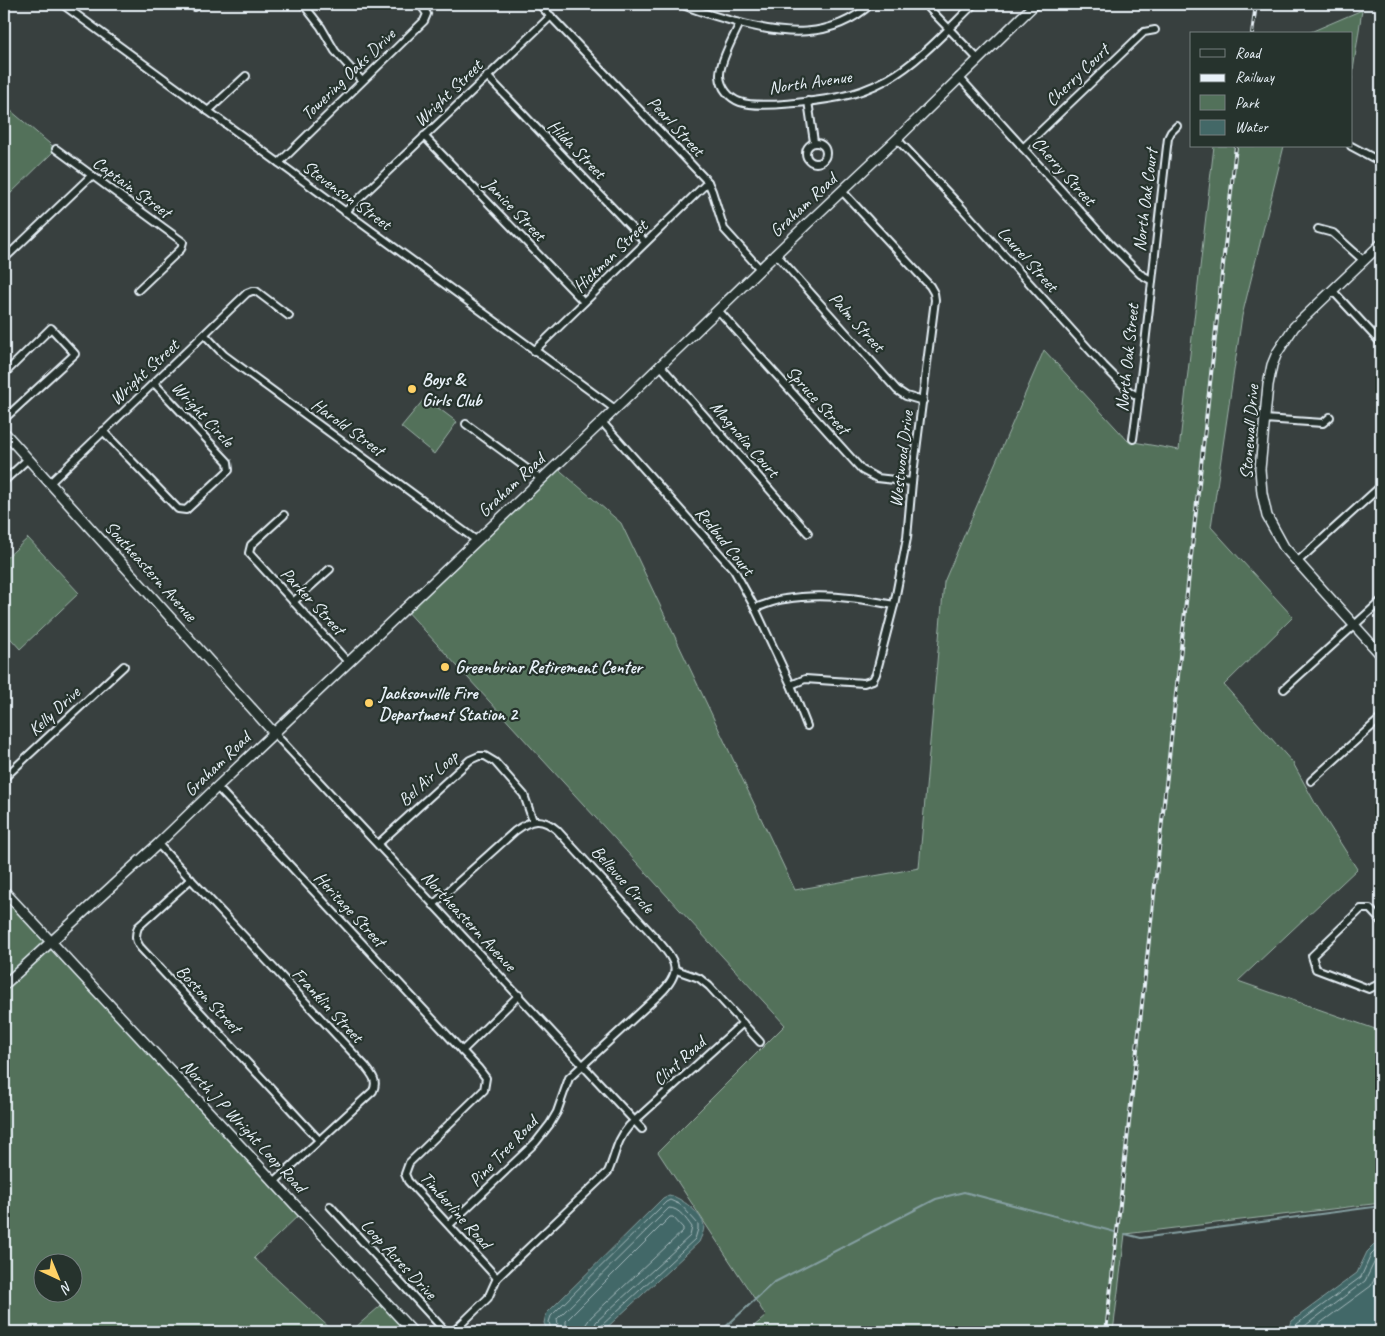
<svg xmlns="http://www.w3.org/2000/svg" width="1385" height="1336" font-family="Caveat,sans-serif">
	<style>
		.green { fill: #52715a; stroke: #9db1a9; fill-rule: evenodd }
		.water { fill: #436867; stroke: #859fa1 }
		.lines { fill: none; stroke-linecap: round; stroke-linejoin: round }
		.shore { stroke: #a6babe; stroke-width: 1 }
		.stream { stroke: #859fa1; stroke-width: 2 }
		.street-casing { stroke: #e8f1f8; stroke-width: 10 }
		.secondary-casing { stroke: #e8f1f8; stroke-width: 12 }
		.street { stroke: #26332d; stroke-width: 6 }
		.secondary { stroke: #26332d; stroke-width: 9 }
		.rail-casing { stroke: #e8f1f8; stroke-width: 4 }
		.rail { stroke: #26332d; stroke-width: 2; stroke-dasharray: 5.5; stroke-linecap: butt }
		.poi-dot { fill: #ffd166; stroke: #26332d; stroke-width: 2 }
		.labels { text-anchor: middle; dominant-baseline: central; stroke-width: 4.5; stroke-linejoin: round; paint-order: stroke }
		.street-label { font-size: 18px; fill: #e8f1f8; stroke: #26332d }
		.poi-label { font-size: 18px; font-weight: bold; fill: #e8f1f8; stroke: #26332d; text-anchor: start }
	</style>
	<rect width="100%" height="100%" fill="#38403f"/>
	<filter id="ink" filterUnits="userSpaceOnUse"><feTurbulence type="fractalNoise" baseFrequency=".02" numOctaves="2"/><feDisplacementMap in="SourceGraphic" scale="10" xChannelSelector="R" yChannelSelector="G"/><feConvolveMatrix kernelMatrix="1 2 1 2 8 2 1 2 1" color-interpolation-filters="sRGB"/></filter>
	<g filter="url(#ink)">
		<g class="green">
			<polygon points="1362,10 1351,84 1351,34 1306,34"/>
			<polygon points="4,105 56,149 4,200"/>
			<polygon points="1214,146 1284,146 1242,316 1211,527 1293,617 1224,685 1293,763 1315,803 1357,869 1238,981 1381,1031 1381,1203 1125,1234 1113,1332 747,1332 766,1316 658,1152 785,1025 405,609 555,466 621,523 795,890 919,868 944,582 1044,350 1128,441 1179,450"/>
			<polygon points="425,398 457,422 434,454 401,427"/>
			<polygon points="28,538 79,593 20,649 4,631 4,560"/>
			<path d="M4,891L302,1212L254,1258L334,1332H4ZM42,1264H72V1294H42Z"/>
			<polygon points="385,1302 413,1332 350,1332"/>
		</g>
		<g class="water">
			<path d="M669,1195C680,1197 703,1214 704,1226C704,1232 701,1237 699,1242L602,1332H548L544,1323L546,1314L663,1198Z"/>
			<polygon points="1381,1238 1381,1327 1367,1332 1288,1332 1292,1321 1357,1273 1367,1252"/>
		</g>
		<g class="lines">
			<g class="shore">
				<polyline points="552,1332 549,1322 551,1316 666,1202 670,1200 681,1205 698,1224 698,1229 695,1239 601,1326 599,1332"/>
				<path d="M559,1332L557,1319L669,1208C679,1208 686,1219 692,1227L690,1236L596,1322L593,1332"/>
				<polyline points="566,1332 566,1321 670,1217 673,1217 683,1228 683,1231 591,1317 586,1324 585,1332"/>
				<polyline points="1293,1332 1297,1324 1361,1277 1371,1255 1381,1245"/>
				<polyline points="1300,1332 1302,1328 1365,1281 1376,1259 1381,1253"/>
				<polyline points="1308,1332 1371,1286 1381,1265"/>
			</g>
			<g class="stream">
				<polyline points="1125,1234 1141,1238 1381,1206"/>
				<polyline points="720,1332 773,1283 936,1199 964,1192 1115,1232"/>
			</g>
			<defs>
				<g id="street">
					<polyline points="62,4 615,409"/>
					<polyline points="191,4 195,7"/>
					<polyline points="303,4 321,27 335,51 362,81"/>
					<polyline points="539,4 708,182 712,191 724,229 760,269"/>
					<path d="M681,4C699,12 718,17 736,22C784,35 831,40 871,4"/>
					<polyline points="925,4 977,58"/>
					<path d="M740,23C734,36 719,63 720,76C721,88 729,98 740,102C759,109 818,101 839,97C856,94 873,87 888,79C919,62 949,28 974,4"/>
					<polyline points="487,76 645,242"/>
					<polyline points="959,77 1110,244 1140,274 1151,280"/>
					<polyline points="808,101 814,142"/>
					<polyline points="208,111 246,76"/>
					<polyline points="424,136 584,302"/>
					<polyline points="897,139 961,207 1104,366 1129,391 1139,397"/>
					<circle cx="816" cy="153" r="10"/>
					<polyline points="1351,146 1381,162"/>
					<polyline points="1023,148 1144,32 1155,30"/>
					<polyline points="56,149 183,242 181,249 138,290"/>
					<polyline points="279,163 424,21 427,14 420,4"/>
					<polyline points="345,212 551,16"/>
					<polyline points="1318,229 1333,233 1364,261"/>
					<polyline points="776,254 897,390 906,396 923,401"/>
					<polyline points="4,259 91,176"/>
					<polyline points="1332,290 1381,343"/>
					<polyline points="718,310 862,470 877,478 912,482"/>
					<polyline points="205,335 224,355 476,540"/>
					<polyline points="534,351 708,182"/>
					<polyline points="660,365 808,533"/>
					<polyline points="4,374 51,328 75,354 4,419"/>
					<polyline points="1264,419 1323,423 1330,417"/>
					<polyline points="602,422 734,570 755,608 791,685 807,726"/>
					<polyline points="466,424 541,479"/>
					<polyline points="103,431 178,509 186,510 229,470 228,462 154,383"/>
					<path d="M1133,439C1147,339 1156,238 1168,138L1171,132L1177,126"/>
					<polyline points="4,481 28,459"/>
					<polyline points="50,483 247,293 252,291 256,291 289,316"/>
					<polyline points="284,515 251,545 249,553 349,663"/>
					<polyline points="1297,562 1381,486"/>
					<polyline points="293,602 330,569"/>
					<path d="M755,608C765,605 775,600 785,599C818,593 861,598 894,605"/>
					<polyline points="791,685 805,679 864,683 873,680 876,674 894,605 907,538 912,482 935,300 934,293 930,286 842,191"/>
					<polyline points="1284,689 1381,601"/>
					<polyline points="274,733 642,1129"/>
					<polyline points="4,778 124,666"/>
					<polyline points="1311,781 1381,718"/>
					<polyline points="217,787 479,1069 486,1078 484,1090 409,1163 405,1174 408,1181 497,1278"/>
					<path d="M158,844L366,1067C372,1075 378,1081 373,1091L274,1182"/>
					<polyline points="378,844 470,760 479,756 485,756 495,762 524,795 533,821"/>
					<path d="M191,879L138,927C135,936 135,940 140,947L319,1140"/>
					<path d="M433,905L515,831C530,820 541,816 557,830L660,943C678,964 681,973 660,994L569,1078L557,1112L550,1124L536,1142L449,1225"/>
					<polyline points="1381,921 1370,909 1361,909 1312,956 1316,969 1369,989 1381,983"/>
					<polyline points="676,970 699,978 709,986 760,1042"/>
					<polyline points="462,1051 519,995"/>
					<polyline points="330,1206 446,1332"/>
					<path d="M453,1332L488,1298L497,1278L608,1172C616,1154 616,1141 629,1126L743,1023"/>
				</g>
				<g id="secondary">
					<polyline points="1381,244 1294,327 1277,353 1272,365 1268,385 1260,469 1262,493 1267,516 1284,547 1381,655"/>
					<polyline points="4,432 274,733"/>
					<polyline points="4,891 413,1332"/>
					<polyline points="4,985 158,844 217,787 602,422 809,222 897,139 1035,4"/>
				</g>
			</defs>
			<use href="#street" class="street-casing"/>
			<use href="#secondary" class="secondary-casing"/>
			<use href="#street" class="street"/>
			<use href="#secondary" class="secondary"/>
			<defs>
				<g id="rail">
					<polyline points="1252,34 1256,4"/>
					<polyline points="1106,1332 1236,146"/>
				</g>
			</defs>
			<use href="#rail" class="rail-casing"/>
			<use href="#rail" class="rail"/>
		</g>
	</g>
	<g class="poi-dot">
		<circle cx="412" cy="389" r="5"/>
		<circle cx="445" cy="667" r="5"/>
		<circle cx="369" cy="703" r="5"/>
	</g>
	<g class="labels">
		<g class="street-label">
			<text transform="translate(348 74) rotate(-44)">Towering Oaks Drive</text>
			<text transform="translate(1077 75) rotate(-44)">Cherry Court</text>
			<text transform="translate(810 82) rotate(-8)">North Avenue</text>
			<text transform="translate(448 93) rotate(-44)">Wright Street</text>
			<text transform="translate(676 126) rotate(47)">Pearl Street</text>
			<text transform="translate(577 149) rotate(46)">Hilda Street</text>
			<text transform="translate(1064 171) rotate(48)">Cherry Street</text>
			<text transform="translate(132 187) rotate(36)">Captain Street</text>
			<text transform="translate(347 195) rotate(36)">Stevenson Street</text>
			<text transform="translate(1145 200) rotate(-83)">North Oak Court</text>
			<text transform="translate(803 205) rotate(-43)">Graham Road</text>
			<text transform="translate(515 209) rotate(46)">Janice Street</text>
			<text transform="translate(610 256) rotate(-44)">Hickman Street</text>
			<text transform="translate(1028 259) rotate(48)">Laurel Street</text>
			<text transform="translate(857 322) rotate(48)">Palm Street</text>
			<text transform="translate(1127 358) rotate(-84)">North Oak Street</text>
			<text transform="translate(144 372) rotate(-43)">Wright Street</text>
			<text transform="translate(818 400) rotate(48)">Spruce Street</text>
			<text transform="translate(203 414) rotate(47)">Wright Circle</text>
			<text transform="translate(348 427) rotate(36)">Harold Street</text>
			<text transform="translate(1249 432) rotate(-86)">Stonewall Drive</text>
			<text transform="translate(745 439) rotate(49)">Magnolia Court</text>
			<text transform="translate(901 459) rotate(-83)">Westwood Drive</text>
			<text transform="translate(511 485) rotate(-43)">Graham Road</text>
			<text transform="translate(725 541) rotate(51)">Redbud Court</text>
			<text transform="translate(151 571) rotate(48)">Southeastern Avenue</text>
			<text transform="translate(313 601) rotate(47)">Parker Street</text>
			<text transform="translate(54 711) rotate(-43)">Kelly Drive</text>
			<text transform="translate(217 764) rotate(-44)">Graham Road</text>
			<text transform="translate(428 778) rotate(-42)">Bel Air Loop</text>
			<text transform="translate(623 879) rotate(48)">Bellevue Circle</text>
			<text transform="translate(350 909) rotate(47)">Heritage Street</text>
			<text transform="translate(469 921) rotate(47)">Northeastern Avenue</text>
			<text transform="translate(209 999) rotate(47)">Boston Street</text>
			<text transform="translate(328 1005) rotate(47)">Franklin Street</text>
			<text transform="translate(679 1061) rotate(-42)">Clint Road</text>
			<text transform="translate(244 1126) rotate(47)">North J P Wright Loop Road</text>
			<text transform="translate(503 1151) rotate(-46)">Pine Tree Road</text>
			<text transform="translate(456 1210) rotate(48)">Timberline Road</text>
			<text transform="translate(399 1259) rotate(47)">Loop Acres Drive</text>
		</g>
		<g class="poi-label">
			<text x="422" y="379">Boys &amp;<tspan x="422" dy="21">Girls Club</tspan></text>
			<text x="455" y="667">Greenbriar Retirement Center</text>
			<text x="379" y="693">Jacksonville Fire<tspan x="379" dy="21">Department Station 2</tspan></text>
		</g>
	</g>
	<rect width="1385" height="1336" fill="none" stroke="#26332d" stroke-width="20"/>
	<rect x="10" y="10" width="1365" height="1316" fill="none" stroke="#e8f1f8" stroke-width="2" filter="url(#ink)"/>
	<rect x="1190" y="32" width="162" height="115" fill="#26332d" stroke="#747f7e"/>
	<rect x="1200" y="49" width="25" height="8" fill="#26332d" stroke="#747f7e"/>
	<text x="1235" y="58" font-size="15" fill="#e8f1f8">Road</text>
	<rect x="1200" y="74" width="25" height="8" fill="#e8f1f8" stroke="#747f7e"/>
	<text x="1235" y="82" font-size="15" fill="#e8f1f8">Railway</text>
	<rect x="1200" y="95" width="25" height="15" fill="#52715a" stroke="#747f7e"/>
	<text x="1235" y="108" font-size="15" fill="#e8f1f8">Park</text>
	<rect x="1200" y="120" width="25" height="15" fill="#436867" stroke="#747f7e"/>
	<text x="1235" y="132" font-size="15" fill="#e8f1f8">Water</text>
	<g transform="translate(58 1278) rotate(136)"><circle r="24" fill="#26332d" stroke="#747f7e"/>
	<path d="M0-4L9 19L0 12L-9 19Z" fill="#ffd166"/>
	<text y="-8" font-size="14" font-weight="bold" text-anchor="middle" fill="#e8f1f8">N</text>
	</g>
</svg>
